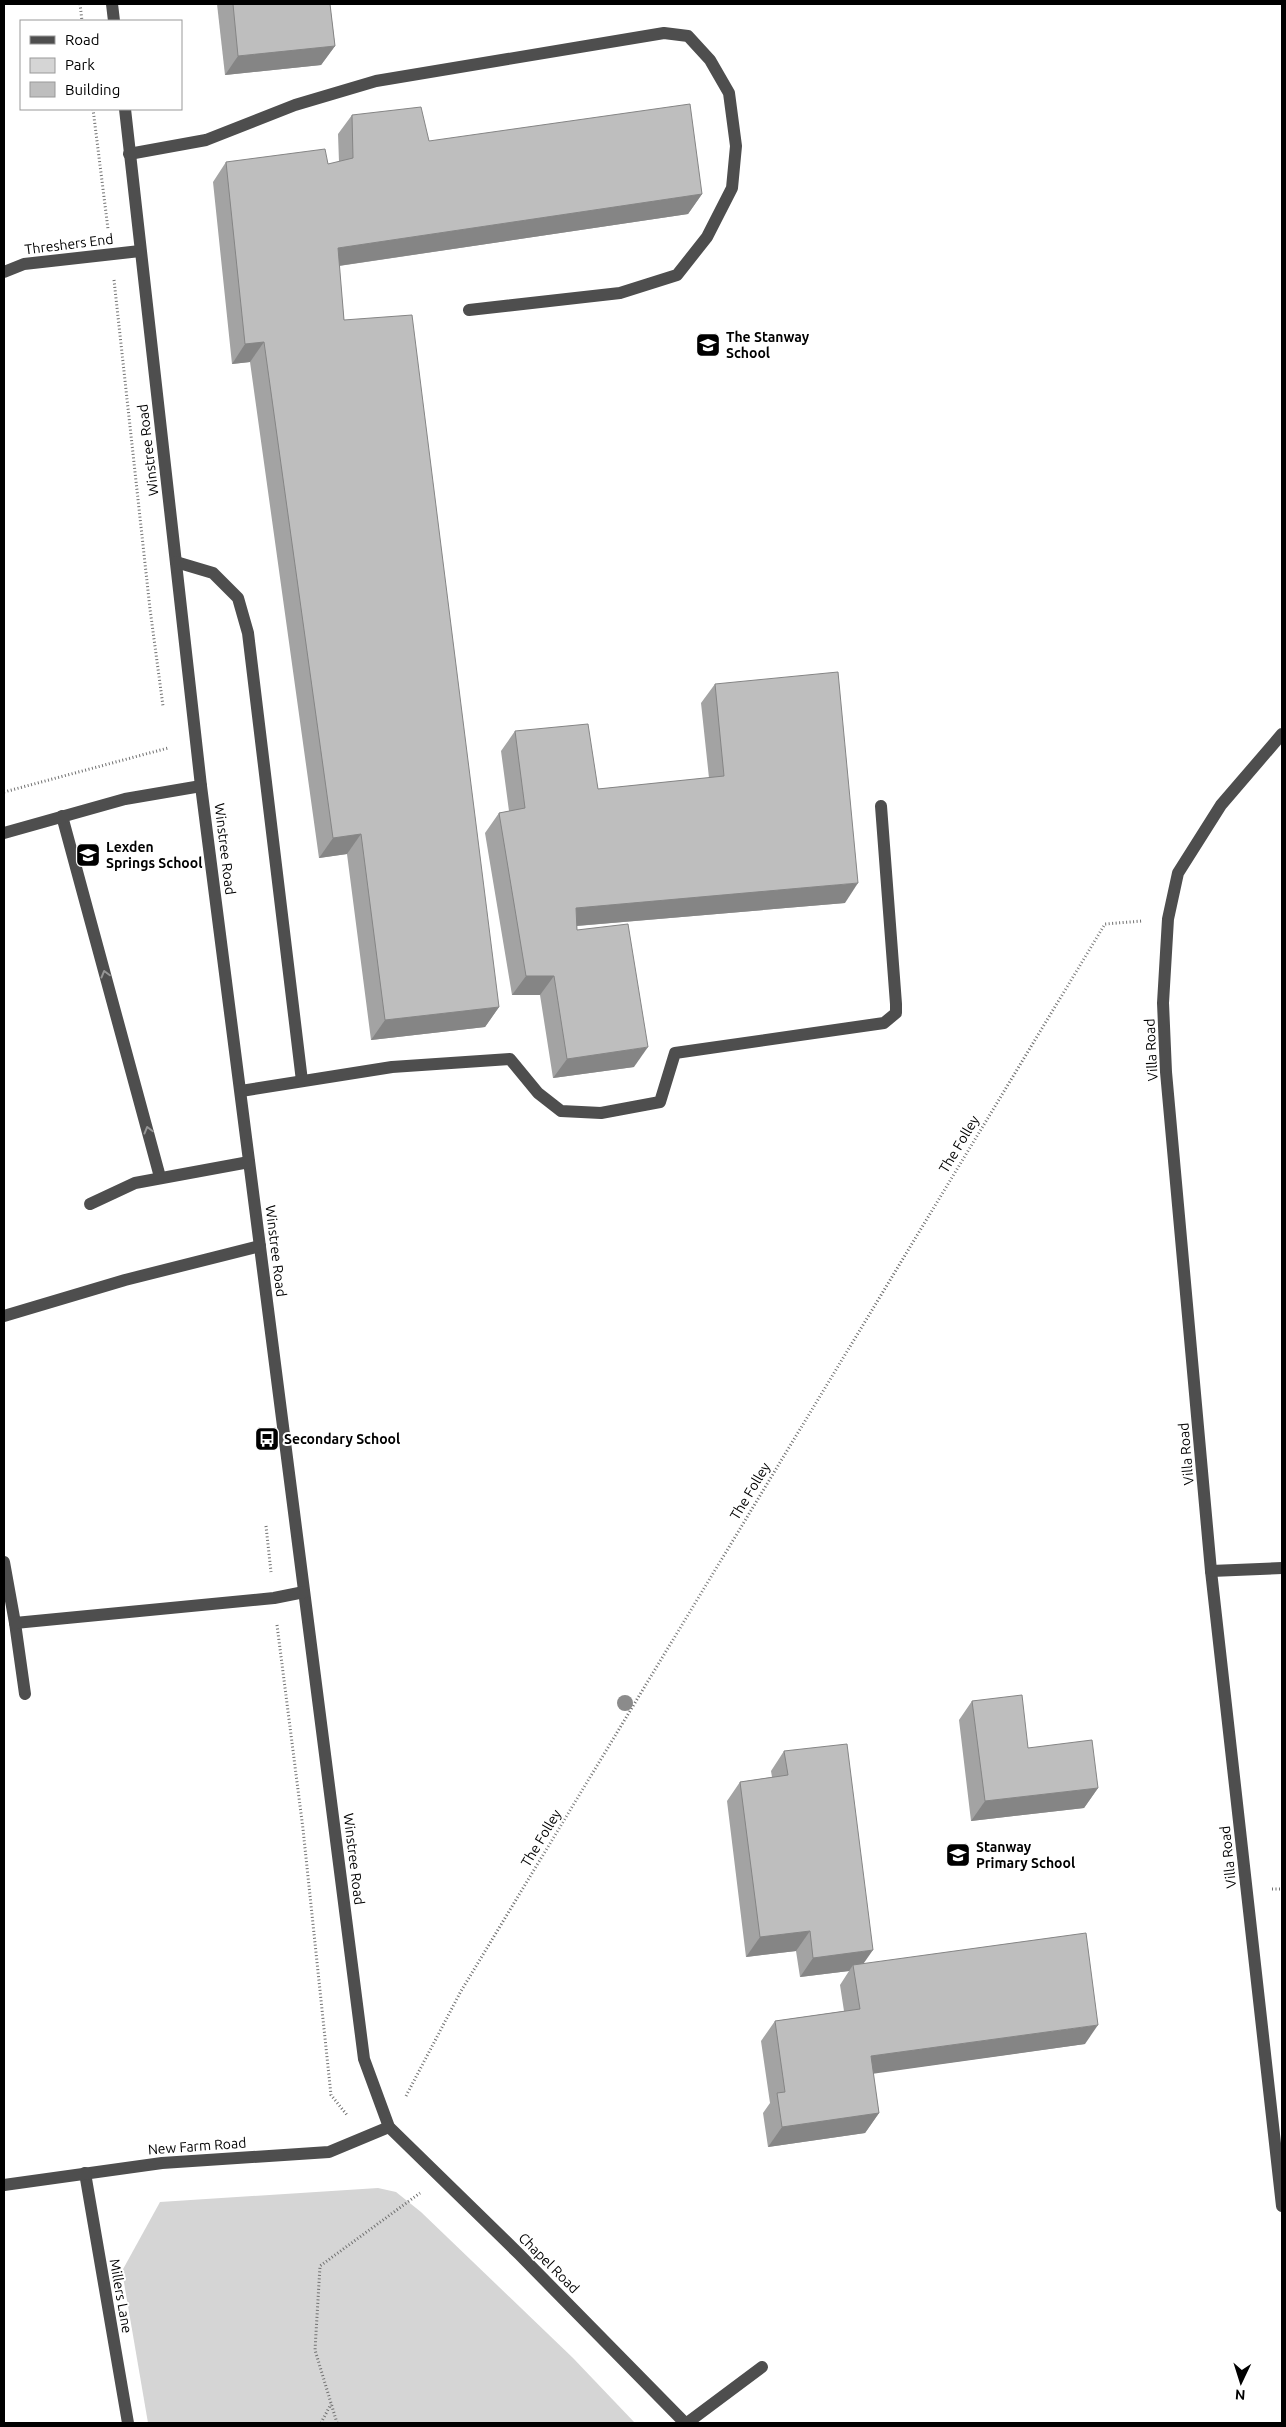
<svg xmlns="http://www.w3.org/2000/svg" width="1286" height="2427" font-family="Ubuntu,sans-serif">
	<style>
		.green { fill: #d5d5d5 }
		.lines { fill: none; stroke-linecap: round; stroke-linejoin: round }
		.path { stroke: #707070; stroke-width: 3; stroke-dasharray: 1 2.5; stroke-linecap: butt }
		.minor { stroke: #4e4e4e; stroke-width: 12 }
		.tree { fill: #8b8b8b }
		.wall { fill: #a3a3a3 }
		.shaded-wall { fill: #858585 }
		.building { fill: #bebebe; stroke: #858585 }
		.oneway { stroke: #959595 }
		.labels { text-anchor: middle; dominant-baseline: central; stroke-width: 4; stroke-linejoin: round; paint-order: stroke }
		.street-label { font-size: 14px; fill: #000; stroke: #fff }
		.poi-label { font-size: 14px; font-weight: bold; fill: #000; stroke: #fff; text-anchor: start }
	</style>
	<rect width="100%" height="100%" fill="#fff"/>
	<polygon class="green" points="378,2188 396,2192 421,2212 573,2358 635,2423 148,2423 122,2271 160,2202"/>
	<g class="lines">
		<g class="path">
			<polyline points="80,4 82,21"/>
			<polyline points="93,109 108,229"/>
			<polyline points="114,280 150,609 163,706"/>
			<polyline points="4,792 168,748"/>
			<polyline points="266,1526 271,1572"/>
			<polyline points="277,1625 303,1829 331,2095 347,2115"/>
			<polyline points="1272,1889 1282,1889"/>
			<polyline points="406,2096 461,1991 1105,924 1142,921"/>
			<polyline points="321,2423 331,2404"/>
			<polyline points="337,2423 315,2350 320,2266 420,2193"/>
		</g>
		<g class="minor">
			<polyline points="112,4 114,21"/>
			<polyline points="125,109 201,786 364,2059 389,2127 519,2254 685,2423"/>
			<polyline points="129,154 206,140 295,105 376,81 664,33 688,36 710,60 729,93 736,146 732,188 707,237 677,275 620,293 469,310"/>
			<polyline points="4,272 24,264 140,251"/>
			<polyline points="176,562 213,573 238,598 248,633 302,1081"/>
			<polyline points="1282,734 1221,805 1178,873 1168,919 1163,1003 1166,1072 1211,1571 1282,2206"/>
			<polyline points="62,816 160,1177"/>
			<polyline points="4,833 125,799 201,786"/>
			<polyline points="241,1091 392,1067 510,1059 538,1093 561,1111 601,1113 660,1102 675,1053 884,1023 896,1013 896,1004 881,806"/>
			<polyline points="90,1204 135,1183 249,1162"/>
			<polyline points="4,1316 125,1280 260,1246"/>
			<polyline points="4,1562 15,1623 25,1694"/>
			<polyline points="1211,1571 1282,1568"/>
			<polyline points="15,1623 274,1598 304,1592"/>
			<polyline points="85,2173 128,2423"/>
			<polyline points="4,2185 162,2163 329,2152 389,2127"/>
			<polyline points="687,2423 762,2367"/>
		</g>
	</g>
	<circle class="tree" cx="625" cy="1703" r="8"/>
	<g class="wall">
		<polygon points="217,4 330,4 335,46 321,65 225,75"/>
		<polygon points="352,115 429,141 702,194 688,214 339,266 344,320 499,1007 485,1027 371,1040 347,854 319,858 250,362 232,364 213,182 226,162 328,164 339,162 338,134"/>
		<polygon points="715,684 845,903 577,926 577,930 634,1067 553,1078 540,995 512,995 485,833 499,813 509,811 501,751 515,731 598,789 709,778 701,703"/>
		<polygon points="972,1701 1028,1748 1098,1788 1084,1808 971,1821 959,1720"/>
		<polygon points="784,1751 864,1964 1085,2044 873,2073 879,2113 865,2133 768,2147 763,2113 770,2103 761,2041 775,2021 844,2011 840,1985 849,1971 800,1977 796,1951 746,1957 727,1801 740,1782 772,1777 771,1771"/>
	</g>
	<g class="shaded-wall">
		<polygon points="335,46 321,65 225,75 238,56"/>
		<polygon points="702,194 688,214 324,268 338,248"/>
		<polygon points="264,342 250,362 232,364 245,344"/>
		<polygon points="361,834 347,854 319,858 333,838"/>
		<polygon points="858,883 845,903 563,927 576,908"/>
		<polygon points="526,976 554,976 540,995 512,995"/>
		<polygon points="499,1007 485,1027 371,1040 385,1020"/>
		<polygon points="648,1047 634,1067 553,1078 567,1059"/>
		<polygon points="1098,1788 1084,1808 971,1821 985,1801"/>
		<polygon points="810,1931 796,1951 746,1957 760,1937"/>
		<polygon points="873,1950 859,1970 853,1965 849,1971 800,1977 813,1958"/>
		<polygon points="1098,2025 1085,2044 857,2076 871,2056"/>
		<polygon points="879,2113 865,2133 768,2147 782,2127"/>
	</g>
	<g class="building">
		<polygon points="233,4 330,4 335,46 238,56"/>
		<polygon points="690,104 702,194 338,248 344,320 412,315 499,1007 385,1020 361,834 333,838 264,342 245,344 226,162 325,149 328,164 353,158 352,115 421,107 429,141"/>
		<polygon points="838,672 858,883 576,908 577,930 628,924 648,1047 567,1059 554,976 526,976 499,813 525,808 515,731 588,724 598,789 724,776 715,684"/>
		<polygon points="1022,1695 1028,1748 1092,1740 1098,1788 985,1801 972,1701"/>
		<polygon points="847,1744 873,1950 813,1958 810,1931 760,1937 740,1782 788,1775 784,1751"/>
		<polygon points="1086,1933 1098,2025 871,2056 879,2113 782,2127 777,2093 785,2092 775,2021 860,2009 853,1965"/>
	</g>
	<defs><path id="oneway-chevron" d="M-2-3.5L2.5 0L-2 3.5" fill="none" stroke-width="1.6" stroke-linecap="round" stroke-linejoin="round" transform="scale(1.25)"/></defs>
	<g class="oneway">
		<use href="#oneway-chevron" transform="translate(105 974) rotate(-105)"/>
		<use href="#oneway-chevron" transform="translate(148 1130) rotate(-105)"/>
	</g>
	<defs>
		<symbol id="school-square" viewBox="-11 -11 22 22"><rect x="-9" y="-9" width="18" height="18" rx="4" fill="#000" stroke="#fff"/><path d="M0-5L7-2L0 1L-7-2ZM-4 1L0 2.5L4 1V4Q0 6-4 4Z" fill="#fff"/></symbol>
		<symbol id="bus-square" viewBox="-11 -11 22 22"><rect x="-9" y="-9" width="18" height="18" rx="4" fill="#000" stroke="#fff"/><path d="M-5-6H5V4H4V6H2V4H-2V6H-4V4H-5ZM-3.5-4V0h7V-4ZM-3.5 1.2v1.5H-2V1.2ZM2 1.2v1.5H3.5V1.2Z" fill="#fff"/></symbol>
	</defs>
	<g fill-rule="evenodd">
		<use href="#school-square" x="694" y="331" width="28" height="28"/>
		<use href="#school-square" x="74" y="841" width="28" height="28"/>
		<use href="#bus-square" x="253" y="1425" width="28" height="28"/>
		<use href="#school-square" x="944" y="1841" width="28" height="28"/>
	</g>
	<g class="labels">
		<g class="street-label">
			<text transform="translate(69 244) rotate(-7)">Threshers End</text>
			<text transform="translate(148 450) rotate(-97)">Winstree Road</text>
			<text transform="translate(225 849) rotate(83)">Winstree Road</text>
			<text transform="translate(1151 1050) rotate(-93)">Villa Road</text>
			<text transform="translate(959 1144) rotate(-59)">The Folley</text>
			<text transform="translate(276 1251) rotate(83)">Winstree Road</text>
			<text transform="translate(1186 1454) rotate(-95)">Villa Road</text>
			<text transform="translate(750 1491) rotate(-59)">The Folley</text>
			<text transform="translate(541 1838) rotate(-59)">The Folley</text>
			<text transform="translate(1228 1857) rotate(-96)">Villa Road</text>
			<text transform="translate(354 1859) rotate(83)">Winstree Road</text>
			<text transform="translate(197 2146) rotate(-4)">New Farm Road</text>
			<text transform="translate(549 2263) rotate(45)">Chapel Road</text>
			<text transform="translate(121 2296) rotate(80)">Millers Lane</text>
		</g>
		<g class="poi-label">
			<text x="726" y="337">The Stanway<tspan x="726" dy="16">School</tspan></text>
			<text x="106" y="847">Lexden<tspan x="106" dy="16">Springs School</tspan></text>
			<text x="284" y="1439">Secondary School</text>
			<text x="976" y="1847">Stanway<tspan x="976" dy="16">Primary School</tspan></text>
		</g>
	</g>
	<rect width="1286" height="2427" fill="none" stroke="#000000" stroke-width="10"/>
	<rect x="20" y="20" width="162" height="90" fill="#ffffff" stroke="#999999"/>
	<rect x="30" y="36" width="25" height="8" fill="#4e4e4e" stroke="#999999"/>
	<text x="65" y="45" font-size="15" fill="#000000">Road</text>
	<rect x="30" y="58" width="25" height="15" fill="#d5d5d5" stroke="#999999"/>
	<text x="65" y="70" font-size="15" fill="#000000">Park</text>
	<rect x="30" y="82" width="25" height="15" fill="#bebebe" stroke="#999999"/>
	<text x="65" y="95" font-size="15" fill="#000000">Building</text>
	<g transform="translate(1241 2382) rotate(184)" stroke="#ffffff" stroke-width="4" paint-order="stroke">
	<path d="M0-4L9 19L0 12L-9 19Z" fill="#000000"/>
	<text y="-8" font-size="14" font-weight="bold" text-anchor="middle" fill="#000000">N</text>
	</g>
</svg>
